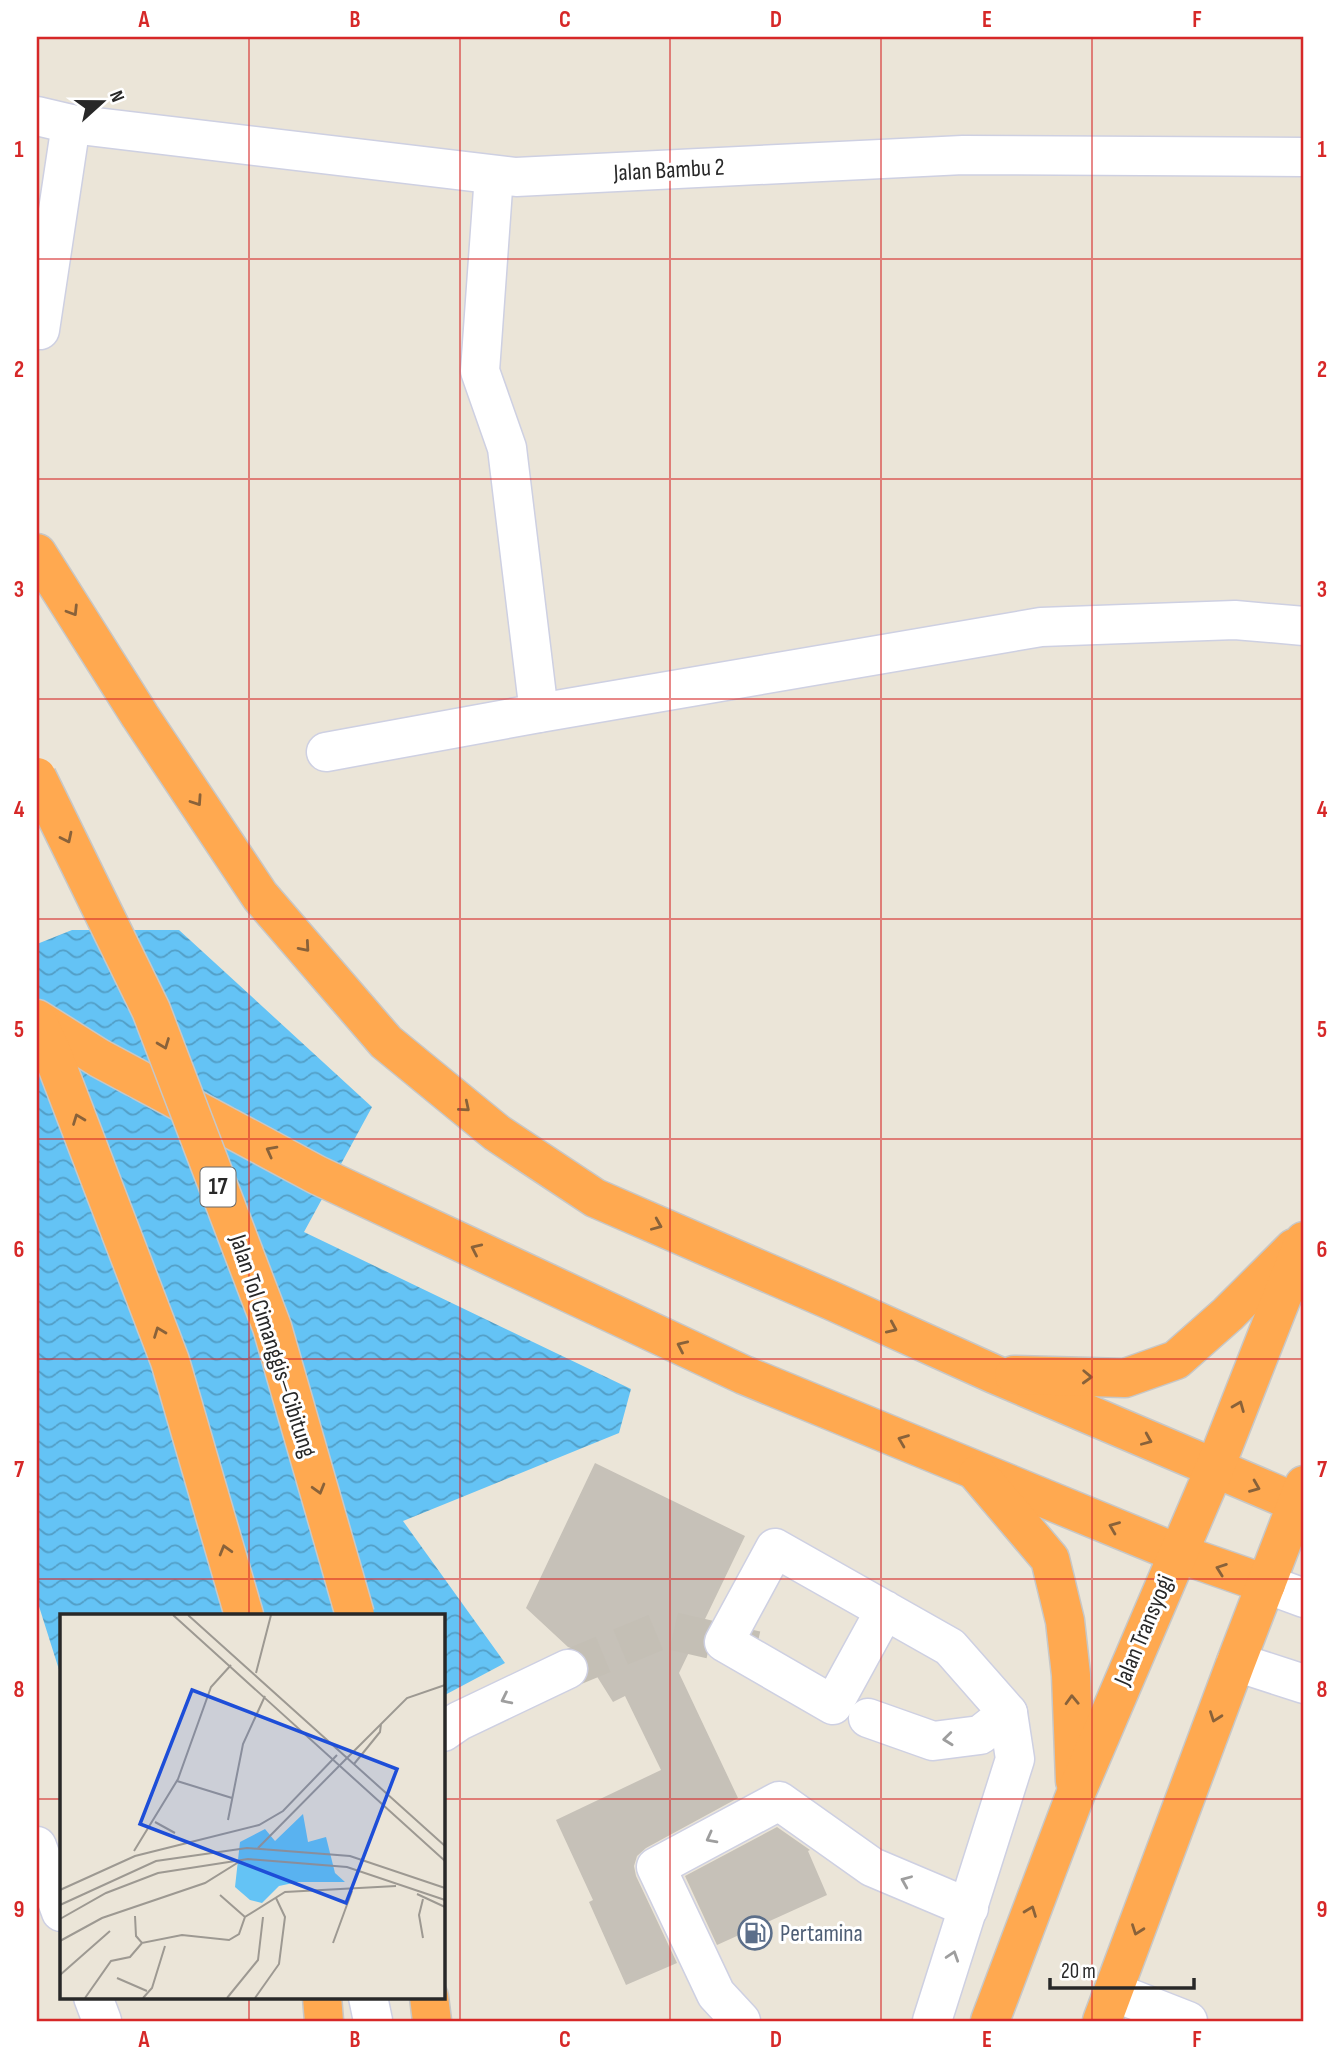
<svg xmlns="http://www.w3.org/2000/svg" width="1341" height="2058" font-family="'Sofia Sans Condensed',sans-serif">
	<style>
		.water { fill: url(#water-waves) }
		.building { fill: #c6c1b8 }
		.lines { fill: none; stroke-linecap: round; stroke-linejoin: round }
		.minor-tunnel { stroke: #c4bfb5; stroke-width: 38; stroke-dasharray: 38 19; stroke-linecap: butt }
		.minor-casing { stroke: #ced0e2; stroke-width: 41 }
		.highway-casing { stroke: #c7c7c7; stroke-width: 41 }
		.minor { stroke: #fff; stroke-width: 38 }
		.highway { stroke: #ffa950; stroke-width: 38 }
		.highway-bridge-casing { stroke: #c7c7c7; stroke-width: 41; stroke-linecap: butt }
		.highway-bridge { stroke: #ffa950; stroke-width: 38 }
		.oneway { stroke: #89623a }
		.oneway2 { stroke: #9e9e9e }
		.grid { fill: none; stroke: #d62828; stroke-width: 2; stroke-opacity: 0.55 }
		.labels { text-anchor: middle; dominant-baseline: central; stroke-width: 6; stroke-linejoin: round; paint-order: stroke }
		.shield { fill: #fff; stroke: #686868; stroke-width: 2 }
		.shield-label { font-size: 23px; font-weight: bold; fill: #282828 }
		.street-label { font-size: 24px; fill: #282828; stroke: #fff }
		.service-label { font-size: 24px; fill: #4e5e75; stroke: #fff; text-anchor: start }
		.inset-road { fill: none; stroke: #9d9992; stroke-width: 2 }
		.view { fill: #1d4ed8; fill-opacity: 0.15; stroke: #1d4ed8; stroke-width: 3.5 }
		.inset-edge { fill: none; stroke: #282828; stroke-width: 3.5 }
		.neatline { fill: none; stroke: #d62828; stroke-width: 2.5 }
		.grid-label { font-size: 23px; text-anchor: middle; font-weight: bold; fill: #d62828 }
	</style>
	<defs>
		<pattern id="water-waves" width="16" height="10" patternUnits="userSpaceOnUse" patternTransform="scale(1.75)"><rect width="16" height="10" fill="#64c3f5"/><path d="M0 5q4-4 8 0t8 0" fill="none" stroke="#529ec6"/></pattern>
	</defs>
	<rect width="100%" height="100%" fill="#ebe5d8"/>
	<polygon class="water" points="72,930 179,930 372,1107 304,1232 631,1389 619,1433 403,1521 505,1663 443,1696 443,1615 61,1615 61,1676 37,1600 37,944"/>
	<g class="building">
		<polygon points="595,1463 745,1536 679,1673 738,1798 646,1848 637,1856 634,1866 636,1876 677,1963 626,1985 589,1902 593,1900 556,1820 661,1770 625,1696 613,1702 581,1651 568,1647 526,1608"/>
		<polygon points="777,1827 810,1850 808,1851 827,1895 717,1945 685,1876"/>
	</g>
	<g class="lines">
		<polyline class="minor-tunnel" points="568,1669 664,1629 756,1650"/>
		<defs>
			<g id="minor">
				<polyline points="37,116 71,124 516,177 963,155 1304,157"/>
				<polyline points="494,175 480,371 507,448 539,713"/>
				<polyline points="40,330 71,124"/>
				<polyline points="326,752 539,713 1041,627 1235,620 1304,626"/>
				<polyline points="1266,1584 1304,1598"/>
				<polyline points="885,1610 833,1705 724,1642 775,1548 950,1647 1008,1713 1015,1759 932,2021"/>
				<polyline points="1236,1662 1304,1684"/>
				<polyline points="868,1718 933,1741 980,1735 1008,1713"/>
				<polyline points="443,1732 459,1721 568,1669"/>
				<polyline points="37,1846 61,1912"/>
				<polyline points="1114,1992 1188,2021"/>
				<polyline points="93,1997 102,2021"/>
				<polyline points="368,1997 373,2021"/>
				<polyline points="741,2021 716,1994 656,1867 779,1801 872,1867 969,1908"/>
			</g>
			<g id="highway">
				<polyline points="37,553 140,716 260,896 386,1042 497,1133 595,1198 830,1300 994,1374 1297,1503"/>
				<polyline points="37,1019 99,1058 317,1175 744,1375 1177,1553 1266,1584"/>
				<polyline points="37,1021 52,1053 170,1361 244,1615"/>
				<polyline points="1014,1375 1125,1378 1176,1360 1228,1314 1294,1248"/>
				<polyline points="978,1474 1050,1559 1065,1621 1071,1675 1075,1781"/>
				<polyline points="322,1997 324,2021"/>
				<polyline points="429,1997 432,2021"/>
				<polyline points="990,2021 1076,1793 1214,1470 1304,1241"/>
				<polyline points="1102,2021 1236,1662 1304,1485"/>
			</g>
		</defs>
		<use href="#minor" class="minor-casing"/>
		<use href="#highway" class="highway-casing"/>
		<use href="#minor" class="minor"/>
		<use href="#highway" class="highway"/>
		<defs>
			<polyline id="highway-bridge" points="37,777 151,1010 272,1327 355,1615"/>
		</defs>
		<use href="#highway-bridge" class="highway-bridge-casing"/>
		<use href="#highway-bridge" class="highway-bridge"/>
	</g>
	<defs><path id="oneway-chevron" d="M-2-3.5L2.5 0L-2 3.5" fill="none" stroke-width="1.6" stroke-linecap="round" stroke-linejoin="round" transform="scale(1.75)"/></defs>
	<g class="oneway">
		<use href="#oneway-chevron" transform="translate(73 611) rotate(58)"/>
		<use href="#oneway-chevron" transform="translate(197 801) rotate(56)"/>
		<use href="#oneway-chevron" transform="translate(67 838) rotate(64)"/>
		<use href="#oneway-chevron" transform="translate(305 947) rotate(49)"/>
		<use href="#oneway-chevron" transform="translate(164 1044) rotate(69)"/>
		<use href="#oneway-chevron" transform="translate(465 1107) rotate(40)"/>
		<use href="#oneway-chevron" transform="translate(78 1119) rotate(-111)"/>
		<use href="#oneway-chevron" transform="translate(271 1151) rotate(-152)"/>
		<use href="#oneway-chevron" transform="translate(657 1225) rotate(23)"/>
		<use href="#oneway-chevron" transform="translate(476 1249) rotate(-155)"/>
		<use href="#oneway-chevron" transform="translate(892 1328) rotate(24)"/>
		<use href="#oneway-chevron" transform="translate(159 1332) rotate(-111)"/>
		<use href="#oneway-chevron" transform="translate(682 1346) rotate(-155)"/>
		<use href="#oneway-chevron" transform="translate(1087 1377) rotate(2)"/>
		<use href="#oneway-chevron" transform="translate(1239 1406) rotate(-68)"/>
		<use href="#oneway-chevron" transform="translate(903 1440) rotate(-158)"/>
		<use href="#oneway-chevron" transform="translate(1147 1440) rotate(23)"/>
		<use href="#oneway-chevron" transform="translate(1255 1487) rotate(22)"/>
		<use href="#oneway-chevron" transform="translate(319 1489) rotate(74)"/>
		<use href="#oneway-chevron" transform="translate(1114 1527) rotate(-158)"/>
		<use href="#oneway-chevron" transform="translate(225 1550) rotate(-106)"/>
		<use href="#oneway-chevron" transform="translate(1221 1569) rotate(-160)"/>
		<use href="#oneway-chevron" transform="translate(1072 1700) rotate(-92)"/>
		<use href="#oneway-chevron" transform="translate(1215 1717) rotate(110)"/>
		<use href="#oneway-chevron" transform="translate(1031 1911) rotate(-69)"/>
		<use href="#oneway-chevron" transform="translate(1137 1930) rotate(110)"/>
	</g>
	<g class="oneway2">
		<use href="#oneway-chevron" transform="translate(506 1699) rotate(154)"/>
		<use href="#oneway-chevron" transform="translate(948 1739) rotate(174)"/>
		<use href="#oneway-chevron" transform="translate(711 1838) rotate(152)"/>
		<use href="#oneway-chevron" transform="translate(906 1881) rotate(-157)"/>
		<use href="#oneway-chevron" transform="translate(953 1956) rotate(-72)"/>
	</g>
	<path class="grid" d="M249,37V1615M460,37V2021M670,37V2021M881,37V2021M1092,37V2021M37,259H1304M37,479H1304M37,699H1304M37,919H1304M37,1139H1304M37,1359H1304M37,1579H1304M37,1799H61M443,1799H1304M249,1997V2021"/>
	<defs>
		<symbol id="fuel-ring" viewBox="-11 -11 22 22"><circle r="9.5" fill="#fff" stroke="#5c6f8a" stroke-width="1.5"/><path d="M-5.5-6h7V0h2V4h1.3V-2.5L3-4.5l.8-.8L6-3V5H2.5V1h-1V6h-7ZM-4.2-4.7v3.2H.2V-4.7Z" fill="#5c6f8a"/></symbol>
	</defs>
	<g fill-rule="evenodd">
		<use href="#fuel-ring" x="736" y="1914" width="38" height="38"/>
	</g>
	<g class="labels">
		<rect class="shield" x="200.5" y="1167.5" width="35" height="39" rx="5"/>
		<g class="shield-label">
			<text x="218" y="1187">17</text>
		</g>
		<g class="street-label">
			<text transform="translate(669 170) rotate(-3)">Jalan Bambu 2</text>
			<text transform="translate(273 1346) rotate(72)">Jalan Tol Cimanggis–Cibitung</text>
			<text transform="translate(1144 1630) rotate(-67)">Jalan Transyogi</text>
		</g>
		<g class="service-label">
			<text x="780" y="1933">Pertamina</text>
		</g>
	</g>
	<g transform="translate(60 1614)">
		<rect width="385" height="385" fill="#ebe5d8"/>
		<path d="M243,200L248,228L266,223L275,259L285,268H238L219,272L202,289L190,286L175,273L180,228L205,215L215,227Z" fill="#64c3f5"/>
		<path class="inset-road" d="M113,1L385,247M128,1L385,232M196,59L211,1M287,144L347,84L385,71M294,150L320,118L321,110M117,167L172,184M168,206L183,130L205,82M95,208L115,219M198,234L287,144M74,237L118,165L151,73L171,51M0,276L75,242L199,211L223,197L277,141M357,280L385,293M160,281L185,303M0,291L96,247L187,234L290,242L385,274M75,302L76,322L82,329L122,321L169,326L179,320L185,303L225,278L336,272M0,305L46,279L98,259L188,245L287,253L385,286M363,324L359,301L363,285M0,327L42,304L145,269L182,246M273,329L292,277M0,361L50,317M57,364L87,377M25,384L51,347L70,343L82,329M83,384L92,374L105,332M167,384L198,346L203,303M195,384L219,350L225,303L216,284"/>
		<path class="view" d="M132,76L337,155L286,289L80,210Z"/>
		<rect width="385" height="385" class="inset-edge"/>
	</g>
	<rect width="1341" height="2058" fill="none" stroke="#ffffff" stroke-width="77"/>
	<g transform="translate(102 102) rotate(69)" stroke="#ffffff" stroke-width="5" paint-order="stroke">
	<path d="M0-5L12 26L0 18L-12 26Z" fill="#282828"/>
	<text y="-10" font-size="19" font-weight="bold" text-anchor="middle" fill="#282828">N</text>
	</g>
	<path d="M1050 1978v10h144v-10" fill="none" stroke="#282828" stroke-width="3.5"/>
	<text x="1061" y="1978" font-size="21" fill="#282828" stroke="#ffffff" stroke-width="5" paint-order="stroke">20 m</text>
	<rect x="38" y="38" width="1264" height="1982" class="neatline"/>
	<g class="grid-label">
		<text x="144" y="27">A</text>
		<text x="355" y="27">B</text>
		<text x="565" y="27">C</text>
		<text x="776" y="27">D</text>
		<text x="987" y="27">E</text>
		<text x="1197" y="27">F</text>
		<text x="19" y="157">1</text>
		<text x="1322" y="157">1</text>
		<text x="19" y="377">2</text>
		<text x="1322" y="377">2</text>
		<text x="19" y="597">3</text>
		<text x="1322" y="597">3</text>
		<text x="19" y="817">4</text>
		<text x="1322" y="817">4</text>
		<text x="19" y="1037">5</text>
		<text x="1322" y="1037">5</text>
		<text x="19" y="1257">6</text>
		<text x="1322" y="1257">6</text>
		<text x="19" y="1477">7</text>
		<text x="1322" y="1477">7</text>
		<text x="19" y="1697">8</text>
		<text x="1322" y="1697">8</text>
		<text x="19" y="1917">9</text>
		<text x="1322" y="1917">9</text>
		<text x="144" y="2047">A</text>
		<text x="355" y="2047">B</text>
		<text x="565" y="2047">C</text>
		<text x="776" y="2047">D</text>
		<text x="987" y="2047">E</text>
		<text x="1197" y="2047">F</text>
	</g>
</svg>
